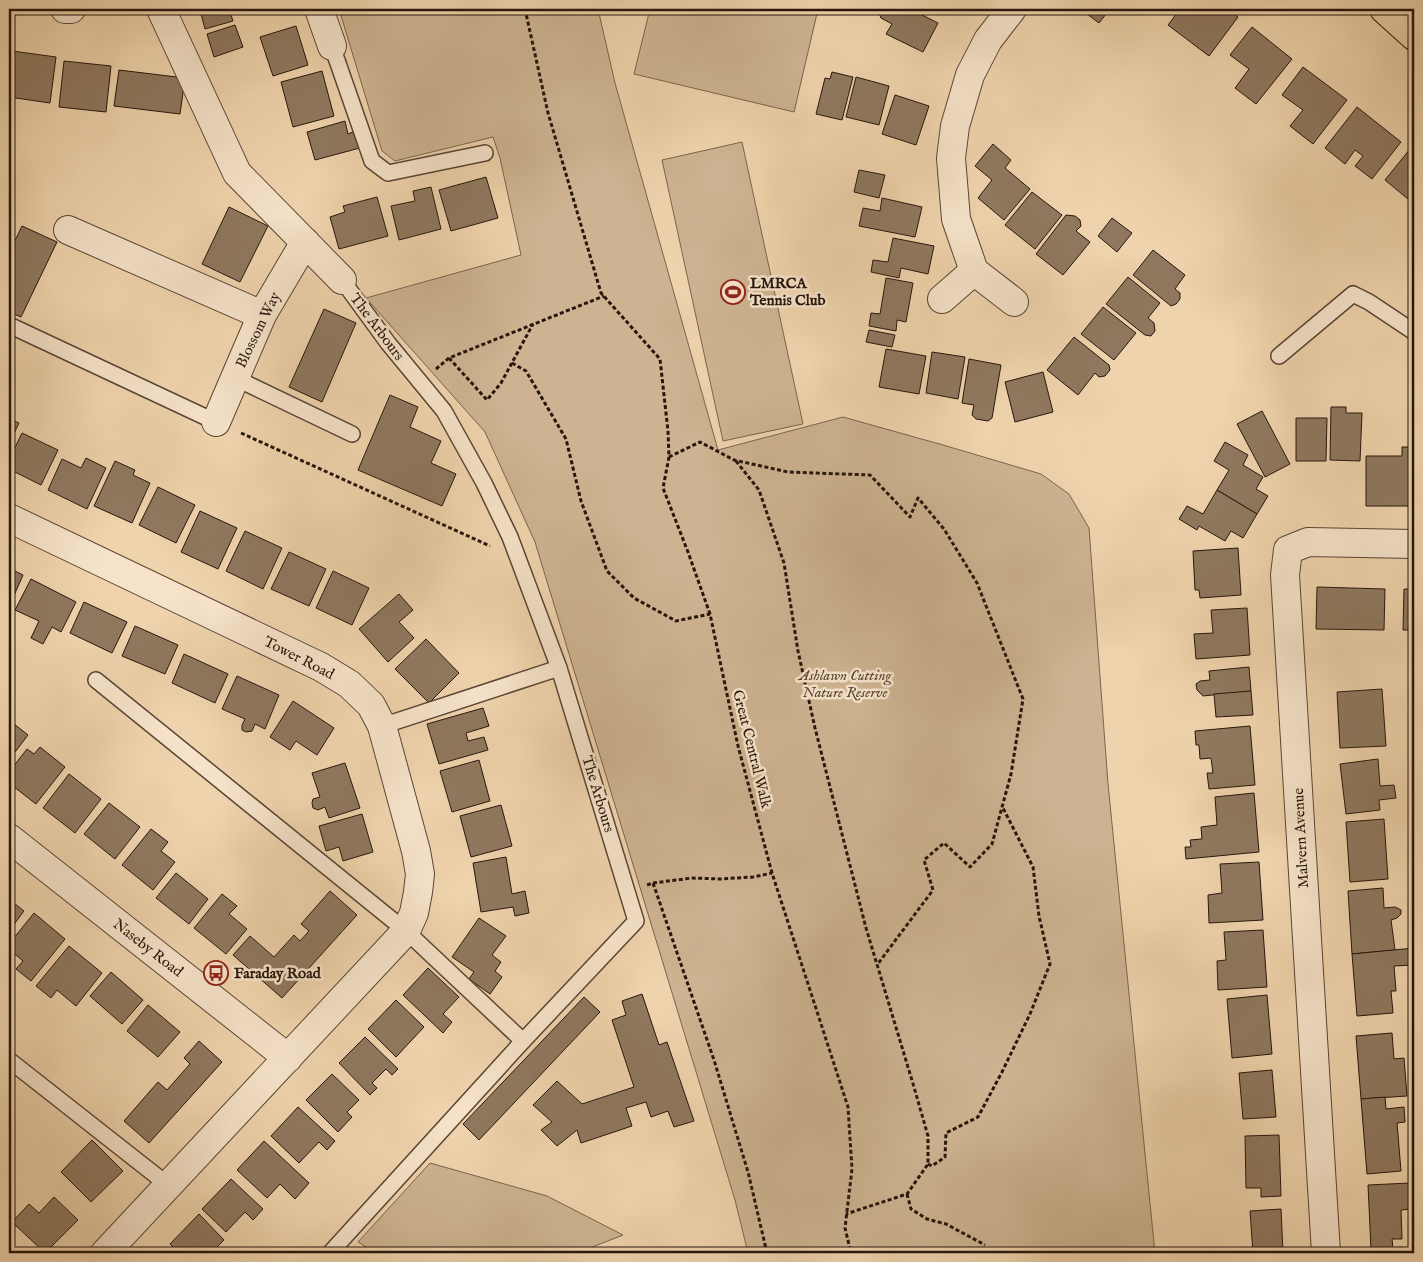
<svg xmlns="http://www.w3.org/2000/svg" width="1423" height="1262" font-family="'IM FELL English',serif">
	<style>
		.green { fill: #cdb391; stroke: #7a644e }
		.building { fill: #8f785f; stroke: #27160c }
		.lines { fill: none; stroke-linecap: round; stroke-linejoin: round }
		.service-casing { stroke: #594534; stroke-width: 18 }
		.minor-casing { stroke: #594534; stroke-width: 30 }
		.trunk-casing { stroke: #27160c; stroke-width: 30 }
		.path { stroke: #27160c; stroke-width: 3; stroke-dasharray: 4 2.5; stroke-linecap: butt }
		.service { stroke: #f5e2c9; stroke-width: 15 }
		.minor { stroke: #f5e2c9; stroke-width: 28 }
		.trunk { stroke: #efd3ac; stroke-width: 28 }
		.labels { text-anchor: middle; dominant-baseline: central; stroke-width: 5; stroke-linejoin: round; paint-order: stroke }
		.poi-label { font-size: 15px; font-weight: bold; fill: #27160c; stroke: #f5e2c9; text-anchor: start }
		.street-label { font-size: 15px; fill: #27160c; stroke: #f5e2c9 }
		.park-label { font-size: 15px; font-style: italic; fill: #594534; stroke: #f5e2c9 }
	</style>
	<rect width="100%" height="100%" fill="#efd3ac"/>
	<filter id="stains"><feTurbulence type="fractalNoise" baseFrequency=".004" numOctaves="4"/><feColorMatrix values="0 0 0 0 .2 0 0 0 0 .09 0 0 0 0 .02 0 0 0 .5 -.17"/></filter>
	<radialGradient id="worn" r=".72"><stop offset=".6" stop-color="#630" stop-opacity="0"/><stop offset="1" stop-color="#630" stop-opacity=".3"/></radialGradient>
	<g class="green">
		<polygon points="339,9 598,9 615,83 718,450 843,417 943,445 1041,474 1069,494 1089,528 1108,784 1155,1253 748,1253 735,1200 535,542 485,432 366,298 521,255 500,158 493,137 395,161 382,151"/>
		<polygon points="650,9 818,9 794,112 634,74"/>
		<polygon points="742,142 803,424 723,441 662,160"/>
		<polygon points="430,1163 547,1196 623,1235 577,1253 376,1253 358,1242"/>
	</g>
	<g class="building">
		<polygon points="206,9 229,9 233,21 205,29 200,10"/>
		<polygon points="882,9 910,9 938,23 923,52 886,34 892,24 881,18 879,13"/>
		<polygon points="1091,9 1110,9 1099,23 1087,14"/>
		<polygon points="1180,9 1227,9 1238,17 1209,56 1168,25"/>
		<polygon points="235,25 243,47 214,57 207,34"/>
		<polygon points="296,26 308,65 273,76 260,37"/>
		<polygon points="1252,27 1292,59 1256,104 1235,88 1249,69 1230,55"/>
		<polygon points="12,51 56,57 50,103 9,97 9,76"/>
		<polygon points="64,61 111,66 106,112 59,107"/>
		<polygon points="1303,67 1347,100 1313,144 1290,126 1303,110 1282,95"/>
		<polygon points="119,70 185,78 180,114 114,106"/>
		<polygon points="322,71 334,116 293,127 281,82"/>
		<polygon points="832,72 853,77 842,120 816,114 825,78 830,79"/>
		<polygon points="856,77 889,86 879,125 846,117"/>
		<polygon points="895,95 929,106 916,145 882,134"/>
		<polygon points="1357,107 1401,142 1372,179 1355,166 1363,156 1355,150 1345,164 1325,148"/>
		<polygon points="345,121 348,134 355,131 360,148 315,160 307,132"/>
		<polygon points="993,144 1011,160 1005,168 1030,189 1004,220 978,198 992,180 975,166"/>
		<polygon points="1410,149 1414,152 1414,204 1385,180"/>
		<polygon points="859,170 885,175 879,198 854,192"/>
		<polygon points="486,177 498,218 451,231 439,190"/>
		<polygon points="431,187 441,229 399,240 391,206 415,201 413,191"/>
		<polygon points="1032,192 1062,215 1035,249 1005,225"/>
		<polygon points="377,197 388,236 339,249 330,217 345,212 343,206"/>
		<polygon points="882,198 922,207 915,237 859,226 863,208 880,211"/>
		<polygon points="229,207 268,226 240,282 202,264"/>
		<polygon points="1066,215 1075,216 1080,220 1081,226 1076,231 1090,242 1063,275 1036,254"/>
		<polygon points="1112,218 1132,233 1117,252 1098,236"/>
		<polygon points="22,226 57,242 21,317 9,312 9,253"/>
		<polygon points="893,238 934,246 928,274 901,268 899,278 871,272 873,260 888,262"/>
		<polygon points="1153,250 1185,275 1175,289 1180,293 1180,299 1176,304 1171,306 1133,275"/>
		<polygon points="1128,277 1160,303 1148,318 1154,323 1155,331 1151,336 1145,335 1106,304"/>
		<polygon points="886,278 913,283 906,322 897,320 896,331 869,326 871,313 880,314"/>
		<polygon points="1103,307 1136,333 1114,360 1081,334"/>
		<polygon points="324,309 356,323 322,402 289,387"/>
		<polygon points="869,330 895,335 892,347 866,342"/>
		<polygon points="1074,337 1109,365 1110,370 1105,376 1099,377 1095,373 1078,395 1047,370"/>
		<polygon points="886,349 926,356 919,394 879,387"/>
		<polygon points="932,352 965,357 958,399 926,393"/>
		<polygon points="969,359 1001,365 992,418 988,421 976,419 972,415 974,405 962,403"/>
		<polygon points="1043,372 1053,412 1015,422 1005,382"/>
		<polygon points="390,395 418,407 410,427 441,441 431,463 456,474 442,506 358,470"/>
		<polygon points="1331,407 1346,407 1346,413 1362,413 1360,461 1330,460"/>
		<polygon points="1262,411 1290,464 1265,477 1237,424"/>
		<polygon points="1296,418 1327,418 1326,461 1296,461"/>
		<polygon points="9,419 19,423 9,444"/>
		<polygon points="22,433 58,450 41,485 9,469 9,460"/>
		<polygon points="1225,442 1248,455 1243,465 1263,477 1256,489 1268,496 1257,514 1217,490 1229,470 1214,461"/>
		<polygon points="1402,447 1414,447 1414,506 1366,506 1366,456 1402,456"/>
		<polygon points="86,458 106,468 87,509 48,490 62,459 81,468"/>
		<polygon points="115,461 135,470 133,475 150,483 132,523 94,506"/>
		<polygon points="158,487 195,505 176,543 139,525"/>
		<polygon points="1217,490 1257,514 1243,538 1231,531 1225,541 1199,526 1197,530 1179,519 1187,506 1203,514"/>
		<polygon points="200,511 237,528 218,569 181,552"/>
		<polygon points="245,531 282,548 263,589 226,571"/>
		<polygon points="1238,548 1241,595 1200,598 1199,590 1195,590 1193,551"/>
		<polygon points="289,552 326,569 309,606 271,589"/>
		<polygon points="9,568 23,575 9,607"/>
		<polygon points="333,571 369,588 352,625 316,608"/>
		<polygon points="31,579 76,602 61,632 52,627 43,644 31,638 39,621 15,610"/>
		<polygon points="1317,587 1385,589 1384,630 1316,629"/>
		<polygon points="1404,589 1414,589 1414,630 1403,630"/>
		<polygon points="399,594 413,610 399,622 414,638 388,662 359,629"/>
		<polygon points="84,602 127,622 112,653 70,633"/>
		<polygon points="1247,608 1250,655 1196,659 1194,634 1213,633 1211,610"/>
		<polygon points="135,626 178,645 165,674 122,656"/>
		<polygon points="426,639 459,673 429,703 395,669"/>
		<polygon points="184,654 228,674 215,703 172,683"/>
		<polygon points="1249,667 1251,691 1203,696 1197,690 1196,684 1200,681 1210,680 1209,671"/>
		<polygon points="237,676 279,695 265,729 255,724 252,731 246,732 242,730 242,725 245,719 222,709"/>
		<polygon points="1382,689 1386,746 1340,748 1337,692"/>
		<polygon points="1251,691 1253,715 1216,717 1214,694"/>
		<polygon points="293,701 334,728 317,755 296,741 290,750 270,737"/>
		<polygon points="483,708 489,726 466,733 468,741 484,737 488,750 439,764 427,724"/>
		<polygon points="9,720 28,735 9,760"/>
		<polygon points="1250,726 1255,785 1209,789 1207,773 1213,773 1211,758 1200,759 1199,745 1196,745 1195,731"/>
		<polygon points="40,747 65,767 36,804 9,783 9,772 27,749 34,754"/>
		<polygon points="1378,759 1380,786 1394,785 1396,798 1379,800 1380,810 1346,814 1340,764"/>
		<polygon points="479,760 490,801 452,812 440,771"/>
		<polygon points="345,763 360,808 329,818 325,807 318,810 313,808 312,803 313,799 320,797 312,773"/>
		<polygon points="69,774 101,799 75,833 43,808"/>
		<polygon points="1254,793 1259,852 1186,859 1185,847 1191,847 1190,840 1202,839 1201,827 1217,825 1215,797"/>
		<polygon points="109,803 140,827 115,859 84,834"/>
		<polygon points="501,805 512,846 471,857 460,816"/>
		<polygon points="362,814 373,852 343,861 339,847 326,851 319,826"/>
		<polygon points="1384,819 1388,879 1350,882 1346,822"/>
		<polygon points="151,829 168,842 161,851 175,862 153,890 122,865"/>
		<polygon points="506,857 512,894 525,891 529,913 515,916 513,907 481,912 473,863"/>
		<polygon points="1259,862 1263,920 1209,923 1208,895 1222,893 1220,864"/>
		<polygon points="176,873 208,899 189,924 156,898"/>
		<polygon points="1383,888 1384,908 1395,907 1401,910 1401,914 1397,918 1391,920 1395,950 1352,954 1348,891"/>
		<polygon points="330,891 357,915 282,998 233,955 250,936 274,957 294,935 300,941 309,931 301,924"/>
		<polygon points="222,894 237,906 229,914 247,929 226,954 194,928"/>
		<polygon points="9,899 24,911 9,931"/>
		<polygon points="34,913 65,939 31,981 16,969 23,961 9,949 9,944"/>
		<polygon points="479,918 506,936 492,955 501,962 495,971 502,977 490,994 469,979 474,972 452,957"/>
		<polygon points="1263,930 1267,987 1218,990 1217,961 1226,960 1224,932"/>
		<polygon points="69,946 102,973 76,1006 57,990 51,998 36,986"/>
		<polygon points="1414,948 1414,965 1394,966 1396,991 1391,991 1393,1013 1357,1016 1352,954"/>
		<polygon points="428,968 459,997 443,1014 452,1022 443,1033 403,995"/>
		<polygon points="111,972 143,1000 122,1024 90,996"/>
		<polygon points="642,994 659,1045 667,1042 694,1121 674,1127 668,1111 651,1117 646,1102 626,1108 632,1126 581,1143 577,1130 557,1146 541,1130 552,1122 533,1105 557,1081 582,1104 634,1087 612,1020 626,1015 622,1001"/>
		<polygon points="1267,995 1272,1054 1232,1058 1227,999"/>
		<polygon points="584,997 600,1012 479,1140 463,1124"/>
		<polygon points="396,1000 424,1027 396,1057 368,1029"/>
		<polygon points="148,1005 180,1032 158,1057 127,1031"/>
		<polygon points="1392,1033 1394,1059 1404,1058 1407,1096 1361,1099 1356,1036"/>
		<polygon points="365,1037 398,1069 392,1075 386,1069 372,1083 377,1088 370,1095 339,1063"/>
		<polygon points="199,1041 222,1062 149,1143 124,1121 158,1082 167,1090 190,1064 184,1058"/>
		<polygon points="1272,1070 1276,1117 1243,1119 1239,1073"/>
		<polygon points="332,1074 359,1100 347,1112 352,1117 338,1132 306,1100"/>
		<polygon points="1385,1097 1386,1109 1404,1107 1405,1122 1397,1123 1401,1171 1367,1174 1361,1099"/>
		<polygon points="298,1107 335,1141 327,1150 319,1142 299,1163 271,1136"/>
		<polygon points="1279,1135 1281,1196 1261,1197 1261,1188 1246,1188 1245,1136"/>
		<polygon points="92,1140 123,1171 91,1202 61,1172"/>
		<polygon points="264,1141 309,1183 295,1199 280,1184 267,1198 237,1170"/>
		<polygon points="231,1179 263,1209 253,1220 245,1212 226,1232 202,1209"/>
		<polygon points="1410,1183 1411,1209 1401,1210 1402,1239 1392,1239 1393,1248 1371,1249 1368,1185"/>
		<polygon points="54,1197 78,1220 45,1253 12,1222 29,1204 39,1213"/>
		<polygon points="1281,1209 1283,1253 1253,1253 1250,1211"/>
		<polygon points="199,1214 224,1240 211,1253 179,1253 170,1244"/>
		<polygon points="1403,1247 1403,1253 1371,1253 1371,1249"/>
	</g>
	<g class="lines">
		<defs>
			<g id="service">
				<polyline points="332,46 372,161 388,173 485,153"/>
				<polyline points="342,280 388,343 444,411 484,483 510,537 559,668"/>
				<polyline points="9,325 216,422"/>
				<polyline points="1279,356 1353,294 1369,302 1414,332"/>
				<polyline points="235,378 352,434"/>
				<polyline points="96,680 406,931 523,1041"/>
				<polyline points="9,1060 168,1185"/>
				<polyline points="330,1253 523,1041 636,921 559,668 382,726"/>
			</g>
			<g id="minor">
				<polyline points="65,9 71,9"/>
				<polyline points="161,9 237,173 342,280"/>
				<polyline points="319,9 332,46"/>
				<polyline points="1012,9 988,40 970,75 955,126 951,158 956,219 974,271 1014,302"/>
				<polyline points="68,230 262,315"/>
				<polyline points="942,299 974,271"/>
				<polyline points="216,422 262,315 305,242"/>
				<polyline points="9,518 321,667 349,684 371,705 382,726 416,851 420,874 418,892 414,913 406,931 105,1253"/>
				<polyline points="9,838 288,1058"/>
				<polyline points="1326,1253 1285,575 1288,550 1308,542 1414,544"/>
			</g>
			<polyline id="trunk" points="1384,9 1414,36"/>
		</defs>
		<use href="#service" class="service-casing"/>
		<use href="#minor" class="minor-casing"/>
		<use href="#trunk" class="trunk-casing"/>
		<g class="path">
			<polyline points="525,9 548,113 601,293 660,359 668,431 669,457 663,488 688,552 710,614 738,746 772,873 848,1107 852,1169 845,1228 851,1253"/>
			<polyline points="449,358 487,400 501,383 533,324"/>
			<polyline points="512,363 526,371 566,439 581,501 607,571 634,598 676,621 710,614"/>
			<polyline points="436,369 449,358 604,296"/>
			<polyline points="241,433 490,546"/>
			<polyline points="669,457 700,442 734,460 788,472 870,475 910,517 918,498 944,529 977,583 1023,699 1011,774 992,844 970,867 944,843 924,860 933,890 877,965"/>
			<polyline points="736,461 759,490 784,563 798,651 815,728 866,928 914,1087 928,1136 928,1164 907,1194 846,1214"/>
			<polyline points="653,883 692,878 720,879 753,877 772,873"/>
			<polyline points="647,885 653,883 714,1060 748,1172 767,1253"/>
			<polyline points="928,1164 932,1166 945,1157 946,1133 978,1117 1002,1072 1030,1014 1050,964 1039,916 1033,867 1002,806"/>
			<polyline points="907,1194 911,1209 927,1219 946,1224 985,1245"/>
		</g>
		<use href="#service" class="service"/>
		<use href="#minor" class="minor"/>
		<use href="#trunk" class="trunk"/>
	</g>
	<defs>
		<symbol id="stadium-ring" viewBox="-11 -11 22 22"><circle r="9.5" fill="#f5e2c9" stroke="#8f2418" stroke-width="1.5"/><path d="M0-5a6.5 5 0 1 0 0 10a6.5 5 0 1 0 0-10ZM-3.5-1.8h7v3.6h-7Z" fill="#8f2418"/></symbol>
		<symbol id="bus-ring" viewBox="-11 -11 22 22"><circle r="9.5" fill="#f5e2c9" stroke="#8f2418" stroke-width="1.5"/><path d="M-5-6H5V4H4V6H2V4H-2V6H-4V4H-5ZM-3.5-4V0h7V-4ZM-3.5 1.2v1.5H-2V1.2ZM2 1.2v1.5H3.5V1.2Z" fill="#8f2418"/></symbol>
	</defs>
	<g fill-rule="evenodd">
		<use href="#stadium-ring" x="719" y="278" width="28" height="28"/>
		<use href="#bus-ring" x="202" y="959" width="28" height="28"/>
	</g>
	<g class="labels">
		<g class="poi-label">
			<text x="750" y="283">LMRCA<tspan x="750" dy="17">Tennis Club</tspan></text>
			<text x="234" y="973">Faraday Road</text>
		</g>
		<g class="street-label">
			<text transform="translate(377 327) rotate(53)">The Arbours</text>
			<text transform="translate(258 330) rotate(-64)">Blossom Way</text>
			<text transform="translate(299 658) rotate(27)">Tower Road</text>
			<text transform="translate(752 749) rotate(76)">Great Central Walk</text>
			<text transform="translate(598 794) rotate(73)">The Arbours</text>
			<text transform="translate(1301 838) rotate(-93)">Malvern Avenue</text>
			<text transform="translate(148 948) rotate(38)">Naseby Road</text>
		</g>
		<g class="park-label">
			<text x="845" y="675">Ashlawn Cutting<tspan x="845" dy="17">Nature Reserve</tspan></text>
		</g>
	</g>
	<rect width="1423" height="1262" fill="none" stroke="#efd3ac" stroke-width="30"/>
	<rect x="10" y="10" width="1403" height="1242" fill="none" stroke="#27160c" stroke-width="2.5"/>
	<rect x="15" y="15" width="1393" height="1232" fill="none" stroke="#27160c"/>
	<rect width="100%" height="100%" filter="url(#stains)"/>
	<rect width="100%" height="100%" fill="url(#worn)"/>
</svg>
